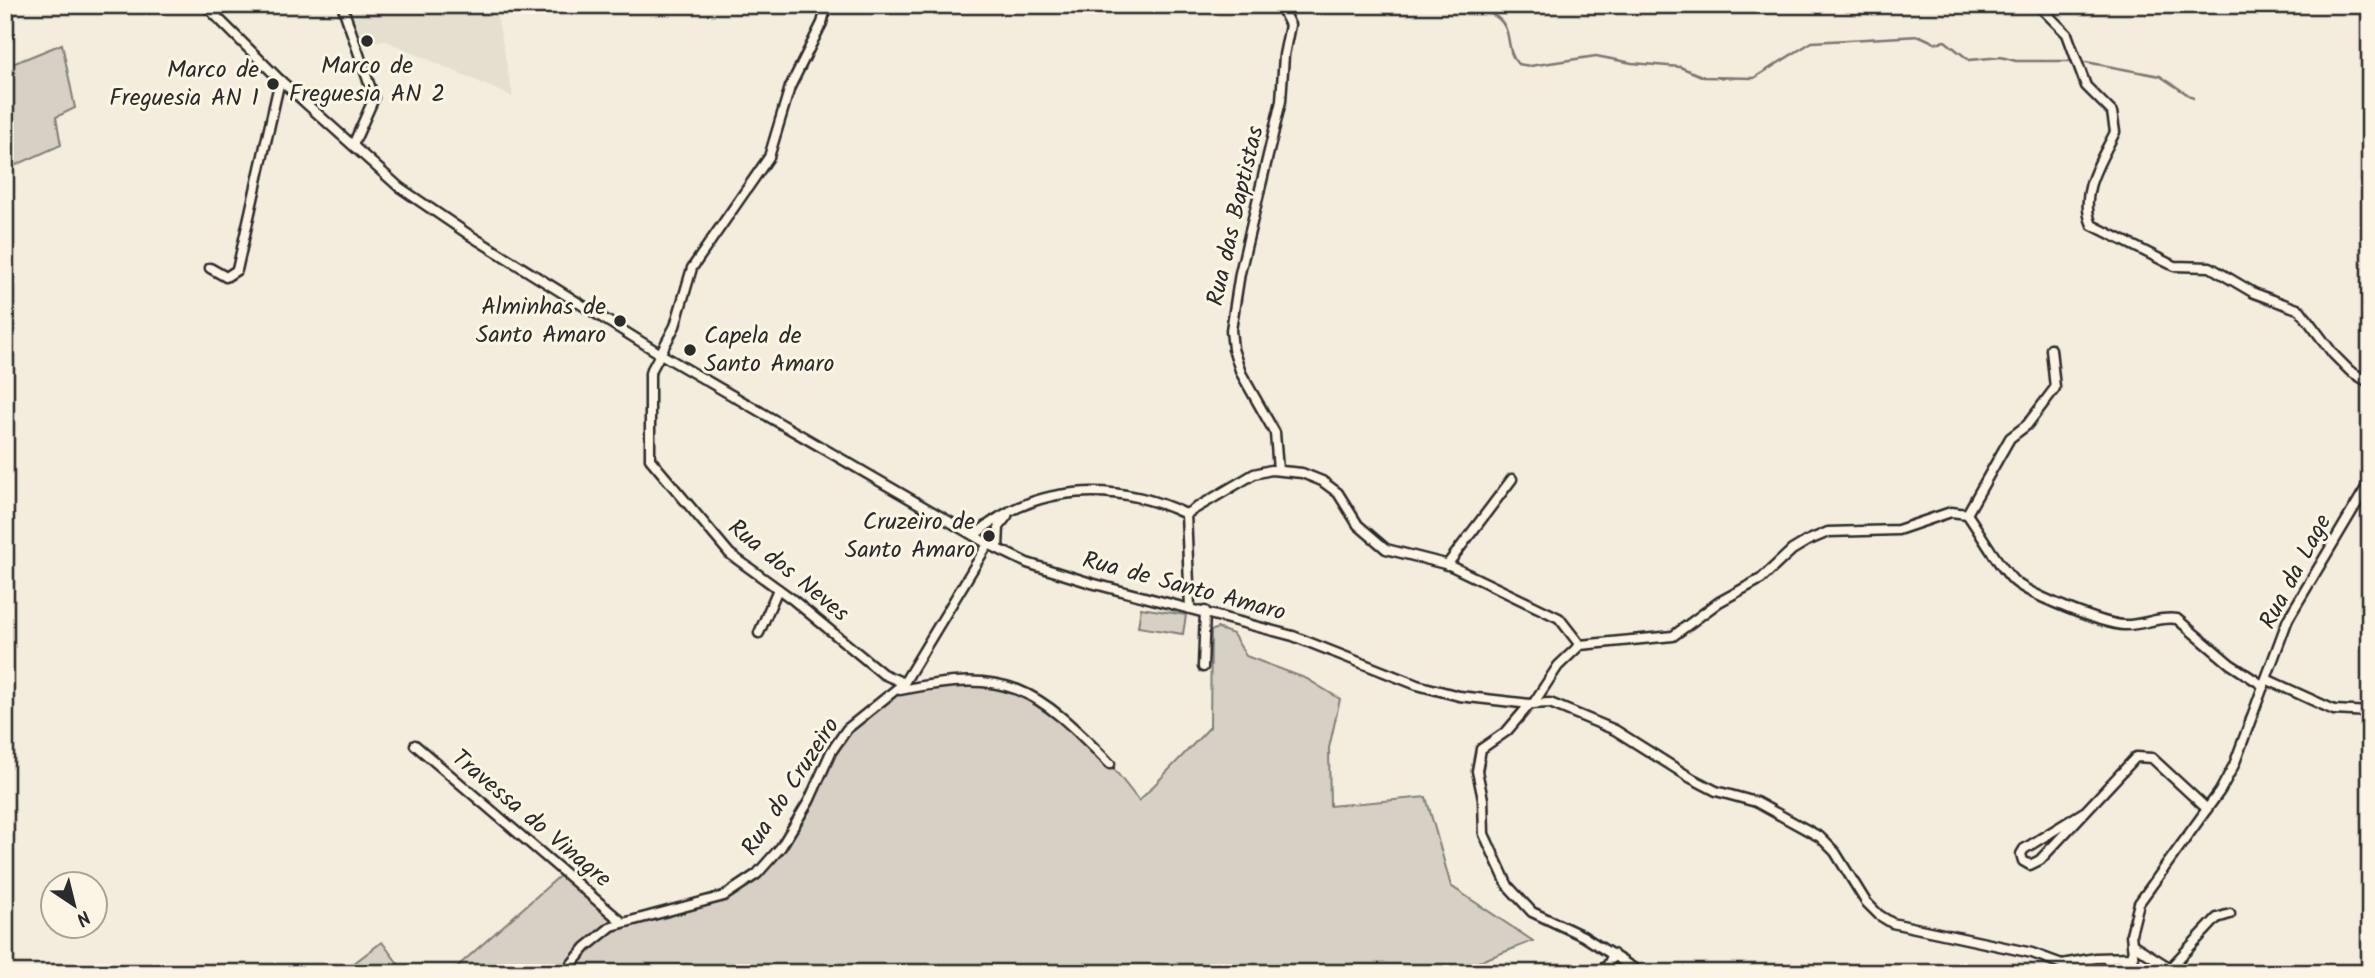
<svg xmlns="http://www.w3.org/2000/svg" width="2375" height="978" font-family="Kalam,sans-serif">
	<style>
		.built { fill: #e5dfd0 }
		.green { fill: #d6d1c4; stroke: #807e78; stroke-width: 2 }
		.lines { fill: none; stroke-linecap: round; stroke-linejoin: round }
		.stream { stroke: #7a7771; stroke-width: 2.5 }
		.minor-casing { stroke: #2b2b2b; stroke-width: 13 }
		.minor { stroke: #fcf5e5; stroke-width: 8 }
		.poi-dot { fill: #2b2b2b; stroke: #fcf5e5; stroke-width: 2.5 }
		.labels { text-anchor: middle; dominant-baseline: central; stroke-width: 6; stroke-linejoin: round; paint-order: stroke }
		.poi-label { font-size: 24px; fill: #2b2b2b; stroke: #fcf5e5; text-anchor: end }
		.street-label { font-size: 24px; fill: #2b2b2b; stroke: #fcf5e5 }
	</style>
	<rect width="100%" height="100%" fill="#f4edde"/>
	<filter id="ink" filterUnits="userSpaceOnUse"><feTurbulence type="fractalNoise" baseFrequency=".0143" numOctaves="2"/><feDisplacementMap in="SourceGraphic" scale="14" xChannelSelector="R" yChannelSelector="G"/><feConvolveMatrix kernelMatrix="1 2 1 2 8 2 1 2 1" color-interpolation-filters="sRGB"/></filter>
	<g filter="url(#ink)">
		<polygon class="built" points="342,5 495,5 513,97 384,40 367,43 358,50"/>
		<g class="green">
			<polygon points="62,44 75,108 56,117 61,145 5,170 5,67"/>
			<polygon points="1141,608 1186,615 1183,634 1138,627"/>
			<polygon points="1217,628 1233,634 1246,656 1307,679 1340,699 1329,748 1330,806 1426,797 1451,886 1533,941 1473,964 1470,973 450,973 564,872 622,922 741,887 781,847 847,729 900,690 985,681 1049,704 1110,764 1139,801 1210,727 1211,631"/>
			<polygon points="382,942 405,973 341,973"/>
		</g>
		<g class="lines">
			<g class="stream">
				<path d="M1468,5C1478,10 1491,12 1499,19C1513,31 1505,51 1518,64L1530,66L1596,56L1632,63L1680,67L1704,77L1754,78L1812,42L1920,36L1935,43L1945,41L1969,60L2001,57L2016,61H2072"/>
				<polyline points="2086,62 2160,76 2193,98"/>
			</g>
			<defs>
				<g id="minor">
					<polyline points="205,5 280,80 399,187 468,234 659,353 988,544 1027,563 1091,583 1293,636 1417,685 1459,696 1530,704 1550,703 1615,730 1691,778 1716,791 1756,802 1820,837 1835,852 1866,902 1879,915 1892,923 2032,953 2062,964 2096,958 2133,957"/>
					<polyline points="342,5 374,98 353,145"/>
					<polyline points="827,5 822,23 790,87 769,157 692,268 675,326 650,373 650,459 730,554 792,599 883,674 904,683"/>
					<path d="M2038,5L2067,34L2086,86L2112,112L2115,132C2101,161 2078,193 2092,225L2174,266L2210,267L2254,293L2300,310L2334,355L2350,371L2370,383"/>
					<polyline points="210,268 226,277 237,270 280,80"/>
					<polyline points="1278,470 1275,433 1241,373 1233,349 1231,330 1240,273 1281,101 1284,55 1290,25 1280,5"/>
					<polyline points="1967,514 2010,438 2027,425 2055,388 2051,349"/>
					<path d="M975,535C1035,483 1116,481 1186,514"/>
					<polyline points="998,548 999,526 1007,516"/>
					<polyline points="1447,565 1512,479"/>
					<polyline points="1190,607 1186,514 1254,474 1271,470 1302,473 1322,481 1338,493 1358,525 1386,549 1449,565 1559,618 1580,645"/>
					<polyline points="759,633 778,589"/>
					<polyline points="1203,667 1205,611"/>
					<polyline points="2266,679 2334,710 2370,712"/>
					<path d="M900,690C1009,668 1035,687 1110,764"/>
					<polyline points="1530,704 1507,731 1481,749 1477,771 1483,799 1484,834 1508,886 1532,912 1583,936 1641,973"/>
					<path d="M1533,704L1558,666L1580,645L1673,636L1719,602L1761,579L1792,550L1807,541L1828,532L1898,530L1951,512L1967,514C1982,535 1996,563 2014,581C2030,595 2102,624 2124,625C2142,626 2158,616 2177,619L2230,664L2264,686"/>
					<polyline points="415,745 622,922"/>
					<polyline points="2084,812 2024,849 2021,854 2023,861 2030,865 2040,860 2136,757 2152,758 2207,809"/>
					<polyline points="2132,944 2178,973"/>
					<polyline points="2171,967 2217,918 2230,914"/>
					<polyline points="564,973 586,947 612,926 724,896 757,874 781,847 809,801 831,752 847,729 904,683 988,544"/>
					<polyline points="1596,973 1608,965 1613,954"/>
					<polyline points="2104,973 2110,958"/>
					<polyline points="2135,973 2131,934 2139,903 2220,791 2234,765 2288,619 2370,481"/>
				</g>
			</defs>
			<use href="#minor" class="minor-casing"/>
			<use href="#minor" class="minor"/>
		</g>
	</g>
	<g class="poi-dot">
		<circle cx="367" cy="41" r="7"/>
		<circle cx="273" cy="84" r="7"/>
		<circle cx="620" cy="321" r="7"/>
		<circle cx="690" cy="350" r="7"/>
		<circle cx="989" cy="536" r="7"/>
	</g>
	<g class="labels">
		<g class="poi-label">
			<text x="367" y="66" text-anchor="middle">Marco de<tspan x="367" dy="28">Freguesia AN 2</tspan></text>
			<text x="259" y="70">Marco de<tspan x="259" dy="28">Freguesia AN 1</tspan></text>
			<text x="606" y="307">Alminhas de<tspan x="606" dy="28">Santo Amaro</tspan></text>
			<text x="704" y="336" text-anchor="start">Capela de<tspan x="704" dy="28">Santo Amaro</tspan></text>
			<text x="975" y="522">Cruzeiro de<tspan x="975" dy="28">Santo Amaro</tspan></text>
		</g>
		<g class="street-label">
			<text transform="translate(1236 216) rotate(-77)">Rua das Baptistas</text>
			<text transform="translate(788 571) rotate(39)">Rua dos Neves</text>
			<text transform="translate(2296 572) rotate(-62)">Rua da Lage</text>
			<text transform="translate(1184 587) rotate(15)">Rua de Santo Amaro</text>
			<text transform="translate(791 787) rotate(-57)">Rua do Cruzeiro</text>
			<text transform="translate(531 819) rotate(40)">Travessa do Vinagre</text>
		</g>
	</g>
	<rect width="2375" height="978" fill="none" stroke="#fcf5e5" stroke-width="28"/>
	<rect x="14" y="14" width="2347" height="950" fill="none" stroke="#2b2b2b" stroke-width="2.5" filter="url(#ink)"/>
	<g transform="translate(74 905) rotate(145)"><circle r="33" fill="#fcf5e5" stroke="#a8a49b" stroke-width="2"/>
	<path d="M0-5L12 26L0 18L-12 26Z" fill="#2b2b2b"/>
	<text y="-10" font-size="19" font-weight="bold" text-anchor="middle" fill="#2b2b2b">N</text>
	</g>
</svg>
